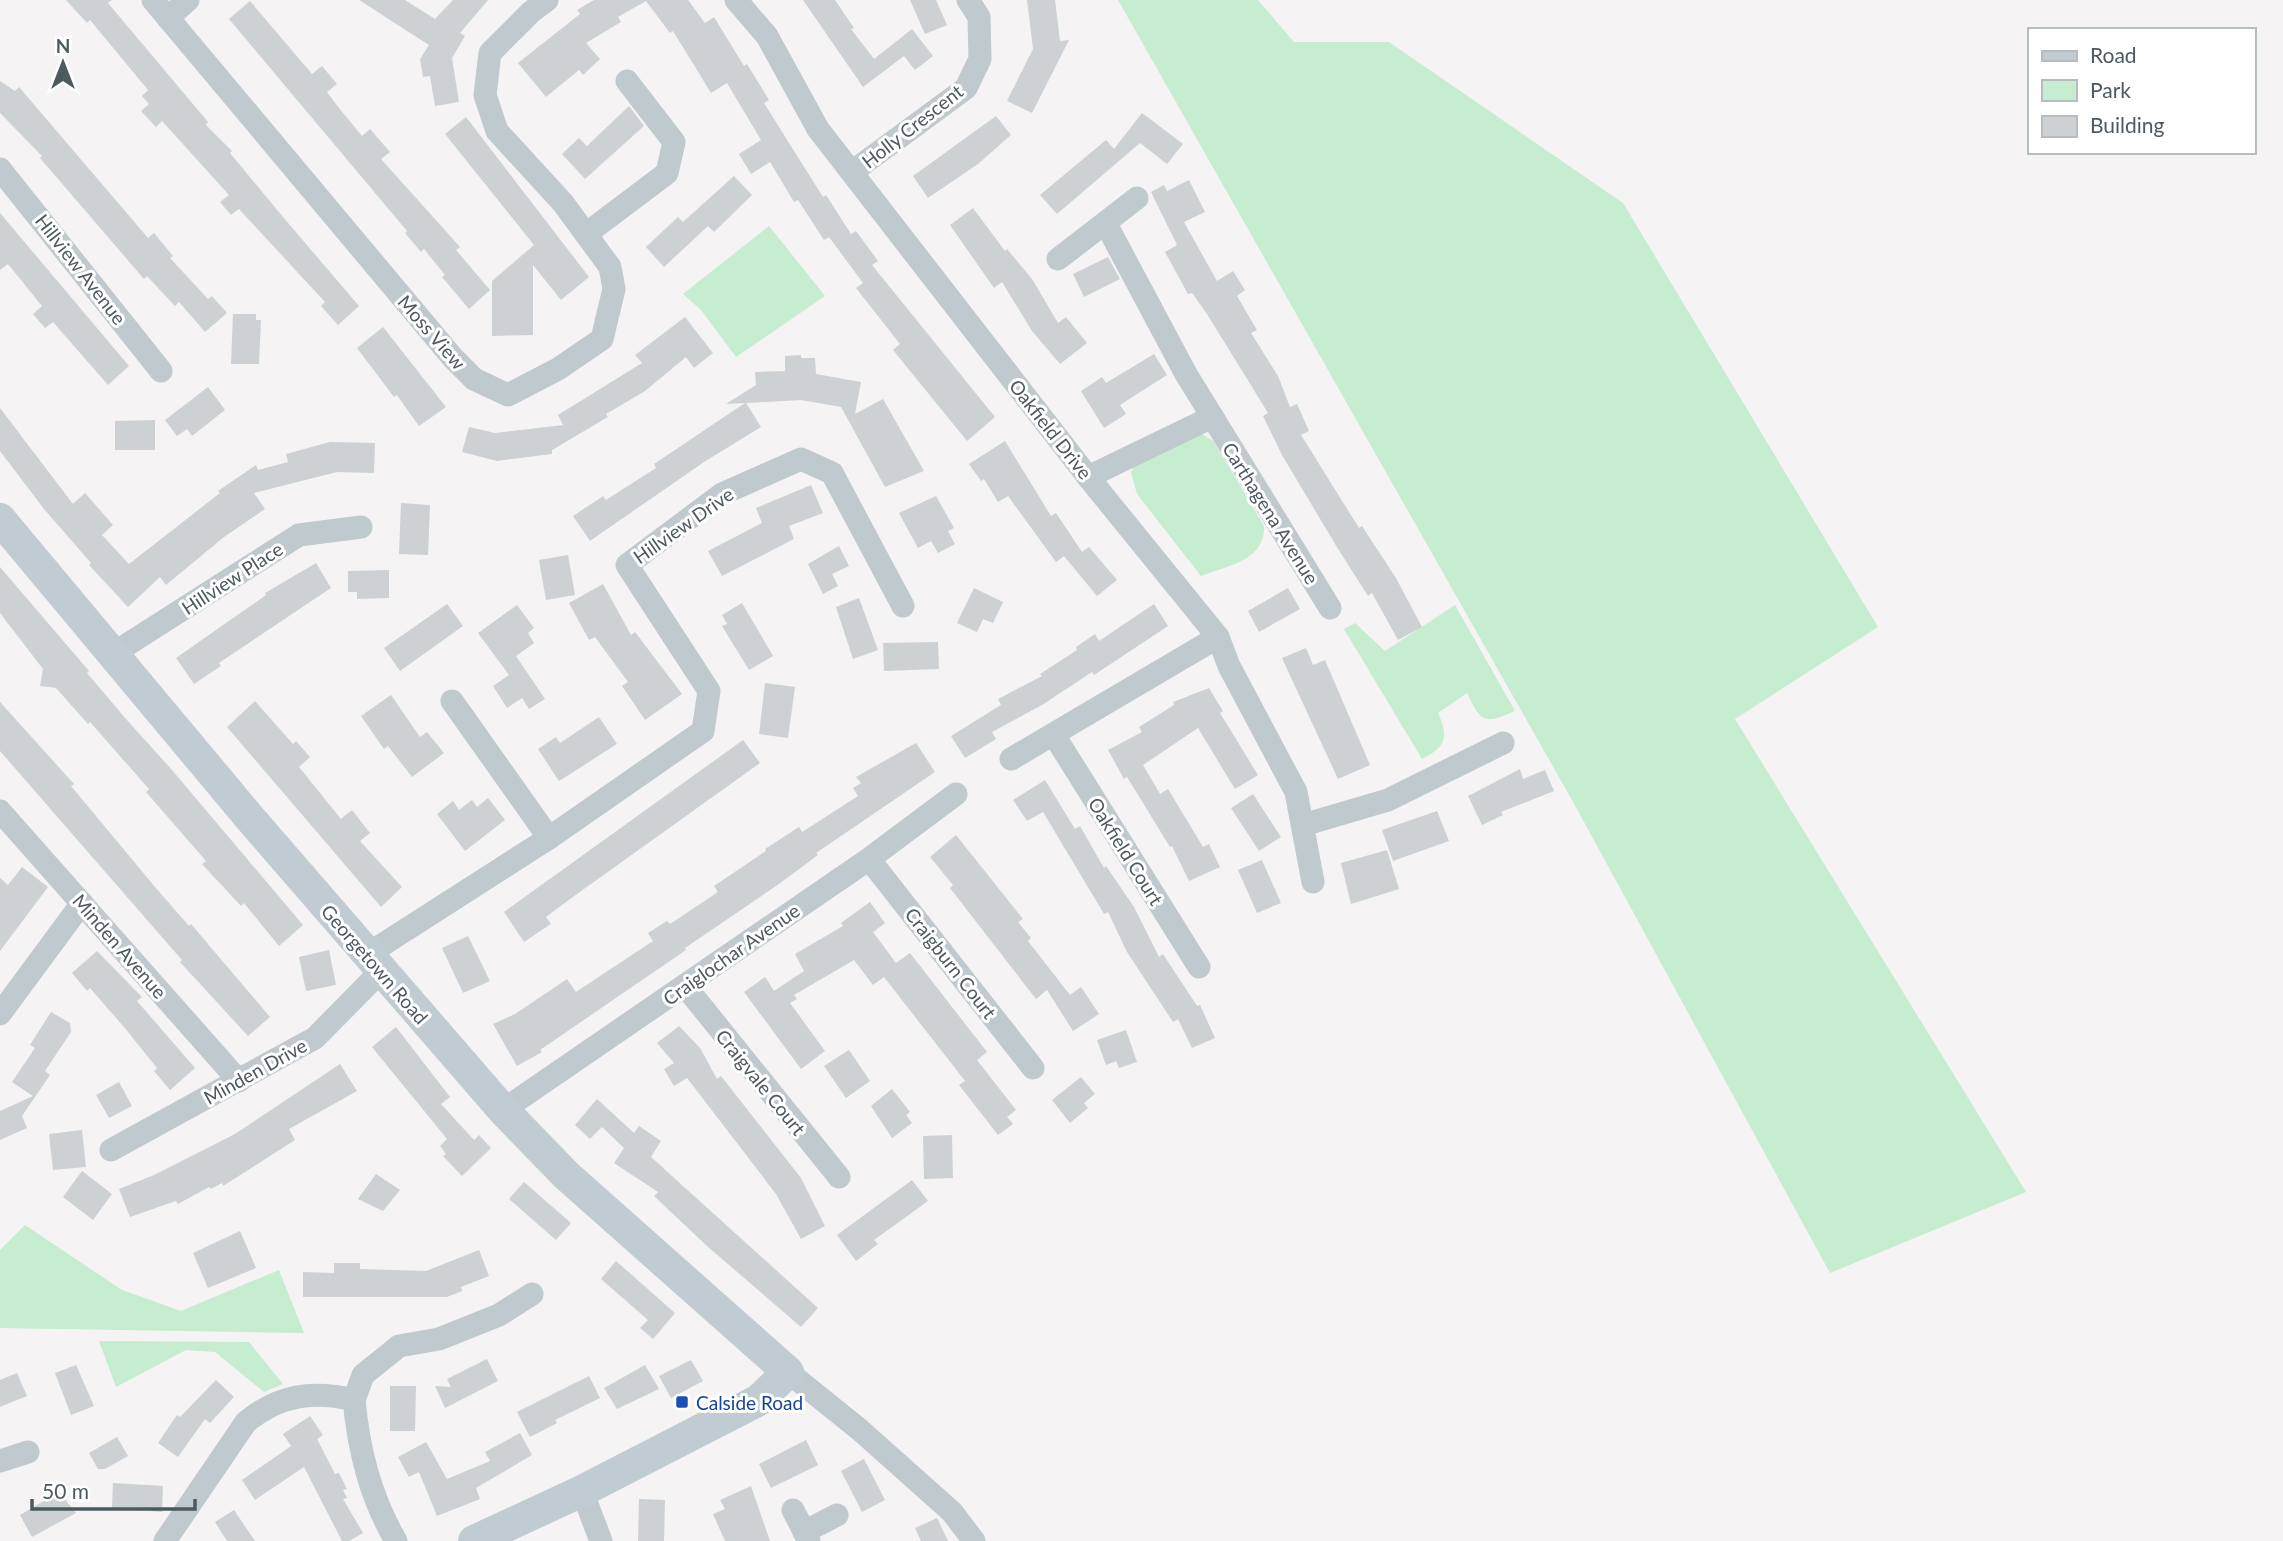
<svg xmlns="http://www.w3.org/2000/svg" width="2283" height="1541" font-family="Lato,sans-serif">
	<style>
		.green { fill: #c6edcf }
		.building { fill: #cdd1d4 }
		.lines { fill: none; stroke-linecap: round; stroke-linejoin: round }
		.street { stroke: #c0c9ce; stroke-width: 23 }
		.secondary { stroke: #c0ccd2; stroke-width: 32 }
		.transit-dot { fill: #1a4fb4; stroke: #fff; stroke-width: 2.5 }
		.labels { text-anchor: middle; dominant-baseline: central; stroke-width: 6; stroke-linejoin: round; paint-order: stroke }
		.street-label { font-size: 19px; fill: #4c595f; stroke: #fff }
		.transit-label { font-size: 19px; fill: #164399; stroke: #fff; text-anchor: start }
	</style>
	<rect width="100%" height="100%" fill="#f5f3f3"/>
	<g class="green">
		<polygon points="1118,0 1258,0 1294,42 1389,42 1623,203 1878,627 1735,719 2026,1192 1830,1273 1572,800"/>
		<polygon points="769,226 825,296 736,357 701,310 683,294"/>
		<path d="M1196,430L1214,442L1264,526C1266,560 1227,566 1201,576L1137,494L1131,472L1136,464Z"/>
		<path d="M1455,605L1515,711C1484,725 1481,722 1467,693L1438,713C1449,737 1446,747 1422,759L1344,629L1355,623L1385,651Z"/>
		<polygon points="25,1225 122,1290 181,1311 279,1270 304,1333 0,1328 0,1250"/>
		<polygon points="99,1341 249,1342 283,1384 264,1392 215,1352 186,1350 116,1387"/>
	</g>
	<g class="building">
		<polygon points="66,0 112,0 108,3 208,122 206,125 232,151 230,153 283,217 359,306 338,325 321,306 325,302 239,209 231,215 220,202 229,195 162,121 156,127 141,111 149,104 142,96 148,90 90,20 87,23"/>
		<polygon points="359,0 405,0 435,19 453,0 488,0 460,33 465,36 452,58 459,102 435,106 430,76 423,77 420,59 429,45"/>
		<polygon points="594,0 688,0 705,23 714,17 744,66 747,64 769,100 764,103 823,197 826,195 851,234 856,231 878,261 872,265 995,417 967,441 893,350 900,344 856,288 863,283 829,237 824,240 798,200 794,202 770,162 751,174 739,154 761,140 727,83 711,93 673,31 670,33 646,1 618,17 621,22 586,43 600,59 583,75 579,70 546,97 518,63 580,14 577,10"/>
		<polygon points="803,0 835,0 854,28 851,29 874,59 912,29 933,56 915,70 904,56 863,87"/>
		<polygon points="910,0 936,0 947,25 925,34"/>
		<polygon points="1027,0 1055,0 1060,41 1069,40 1032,113 1007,101 1033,49"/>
		<polygon points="250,1 312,74 322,66 337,84 327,92 339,108 362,136 370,129 390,152 381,159 460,247 456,250 490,290 469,309 442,277 445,275 424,249 421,252 405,233 407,231 229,19"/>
		<polygon points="0,81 15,91 19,87 148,238 154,233 173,256 170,258 208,299 212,296 227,313 205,332 179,302 175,306 147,276 144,279 40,158 42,156 0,113"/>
		<polygon points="629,106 644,126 585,179 562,154 579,138 587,146"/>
		<polygon points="1142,113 1183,144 1167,164 1140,143 1057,214 1040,195 1106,140 1114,149"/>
		<polygon points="996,116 1011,135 978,164 928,198 913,176"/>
		<polygon points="466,117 589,277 561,300 533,265 533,335 492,336 492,281 534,245 445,134"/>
		<polygon points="734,176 752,195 714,232 708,226 664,267 646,247 678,217 683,222"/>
		<polygon points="1189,180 1205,212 1184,222 1217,281 1233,271 1245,290 1237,296 1257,330 1251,333 1278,376 1290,407 1297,404 1309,431 1301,435 1359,528 1362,526 1396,578 1422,627 1398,640 1372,593 1368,596 1335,544 1282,455 1263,416 1268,413 1207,314 1192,293 1188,294 1165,252 1177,245 1151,192 1164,185 1167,191"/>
		<polygon points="973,208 1005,251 1007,249 1032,279 1058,323 1066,317 1087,343 1060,364 1032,331 1002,282 994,288 950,225"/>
		<polygon points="0,213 129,366 108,385 53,322 45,328 33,314 42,306 8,264 0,270"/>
		<polygon points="1108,257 1120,279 1084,297 1073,274"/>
		<polygon points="233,314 256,314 256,320 261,320 259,364 231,364"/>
		<polygon points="685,317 713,353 694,368 686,357 645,391 606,414 608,417 552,450 552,454 497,461 462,452 469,427 495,433 563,425 558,415 642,363 635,355"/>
		<polygon points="383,327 446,407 419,426 397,395 394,397 357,348"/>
		<polygon points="1154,354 1167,375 1120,405 1126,414 1104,428 1081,391 1102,377 1106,383"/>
		<polygon points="801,355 801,358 815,358 816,374 861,382 855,414 883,399 924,471 885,487 841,407 801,400 746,403 761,427 704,462 590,541 573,516 603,496 606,500 656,468 654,464 745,403 726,404 756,385 755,372 785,371 785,356"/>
		<polygon points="208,387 225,410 192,436 187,429 177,436 165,420"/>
		<polygon points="0,408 73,504 85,493 113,525 102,535 129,564 220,493 218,491 256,465 258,470 288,462 286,454 330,442 375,443 374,473 337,472 254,493 265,509 224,537 166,585 160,577 128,607 89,565 91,563 44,509 0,451"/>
		<polygon points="155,420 155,450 115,450 115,421"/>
		<polygon points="1005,441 1051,516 1056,513 1082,552 1089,547 1117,580 1097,596 1064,556 1056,562 1008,496 998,502 984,479 981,481 969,464"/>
		<polygon points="811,485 823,513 789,526 794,539 722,576 708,551 762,523 756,508"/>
		<polygon points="936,496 954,528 948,531 955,544 938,553 931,541 918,548 899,513"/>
		<polygon points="401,503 430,505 428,555 399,554"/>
		<polygon points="839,546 849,566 832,574 838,586 823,594 808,564"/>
		<polygon points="568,555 575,595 546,600 539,560"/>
		<polygon points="316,563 331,588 219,663 221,666 194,684 176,658 266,595 265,593"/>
		<polygon points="0,567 89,671 87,673 126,719 172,770 303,925 279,946 244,903 241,906 202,864 206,861 146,792 149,789 90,722 88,724 56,688 40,686 43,669 0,613"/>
		<polygon points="389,570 389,598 357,599 357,592 348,592 348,571"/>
		<polygon points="603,584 631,635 635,632 682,694 645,720 622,686 628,682 595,637 589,640 569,603"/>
		<polygon points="974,588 1003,602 993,623 983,619 977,632 957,623"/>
		<polygon points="1288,588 1300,609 1259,632 1248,611"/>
		<polygon points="859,598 878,650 853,659 836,607"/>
		<polygon points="742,603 773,656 749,670 722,626 727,624 722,615"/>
		<polygon points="447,604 463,626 400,671 384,648"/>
		<polygon points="1154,604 1168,626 1094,675 1092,672 1042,705 992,732 996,739 965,758 951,736 1001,705 998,699 1042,676 1040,674 1077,650 1076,647 1095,634 1099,641"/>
		<polygon points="517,605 534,628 528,633 534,643 516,656 545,699 529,709 522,698 507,708 493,686 509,675 478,633"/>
		<polygon points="938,642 939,669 884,671 883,643"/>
		<polygon points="1306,648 1313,665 1325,660 1370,765 1338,779 1282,658"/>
		<polygon points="765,683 795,687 788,738 759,734"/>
		<polygon points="1209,688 1223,711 1220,713 1258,775 1235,789 1198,728 1143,765 1160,794 1168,789 1203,847 1209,844 1220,867 1189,881 1172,846 1170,847 1127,777 1124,779 1108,750 1142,732 1139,727 1174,705 1173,702"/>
		<polygon points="391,695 420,737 427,732 444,753 412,777 388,746 384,749 361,716"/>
		<polygon points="255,701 293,744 296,741 310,757 299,767 341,819 352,810 370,833 360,841 402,887 381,907 227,727"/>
		<polygon points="0,702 74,784 71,786 155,887 189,926 191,924 270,1017 248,1036 180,962 182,960 168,944 0,751"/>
		<polygon points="599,717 617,744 559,781 538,749 556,737 560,743"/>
		<polygon points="743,740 760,763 570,899 546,917 551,924 524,942 504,912"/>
		<polygon points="916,743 935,772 816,853 818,855 779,884 685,948 686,950 540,1050 542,1052 517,1066 493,1024 515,1014 567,979 576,992 653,941 648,933 667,921 670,924 718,892 714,886 766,851 765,849 799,827 802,832 858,796 853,788 861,783 856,777"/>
		<polygon points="1520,769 1523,779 1545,770 1554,791 1501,812 1503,815 1482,825 1468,796"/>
		<polygon points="1045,780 1075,829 1080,826 1104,868 1106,866 1134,907 1159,957 1163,954 1197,1006 1200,1005 1215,1038 1192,1048 1178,1019 1173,1022 1127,952 1108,912 1104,914 1043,812 1027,821 1013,800"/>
		<polygon points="1253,794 1281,837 1259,851 1231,808"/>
		<polygon points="488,798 505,820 465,851 437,814 453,801 459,810 472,800 477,807"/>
		<polygon points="1437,811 1449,841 1393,861 1382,830"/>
		<polygon points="956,835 1023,919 1018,922 1031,938 1028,941 1070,995 1081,987 1099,1014 1073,1031 1047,990 1036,999 950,888 953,885 930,857"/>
		<polygon points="1387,850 1399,889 1351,904 1341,863"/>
		<polygon points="1262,860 1281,903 1257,913 1238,870"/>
		<polygon points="22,867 48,887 0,951 0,878 8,885"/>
		<polygon points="870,902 885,923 873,932 896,963 910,953 987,1052 977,1060 1016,1110 1007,1117 1013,1124 998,1135 959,1085 965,1081 884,977 873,985 854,960 794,995 797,999 790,1003 825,1051 801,1069 744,992 765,977 774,991 804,971 795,954 843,926 841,923"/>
		<polygon points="468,936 490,981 463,993 442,948"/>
		<polygon points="329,950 336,985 306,991 299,957"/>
		<polygon points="97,951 142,997 137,1001 195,1068 170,1090 154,1071 157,1068 124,1027 90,988 87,991 72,973"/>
		<polygon points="51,1012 70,1023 71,1032 45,1071 50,1075 22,1116 27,1128 0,1140 0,1111 33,1096 12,1082 35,1048 30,1045"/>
		<polygon points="679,1026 700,1048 717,1079 721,1076 801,1178 825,1226 801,1239 776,1194 687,1078 674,1086 664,1069 674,1063 657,1043"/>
		<polygon points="396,1027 450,1097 441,1104 474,1140 479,1135 491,1148 462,1176 443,1156 446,1154 440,1146 447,1139 372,1047"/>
		<polygon points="1126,1030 1137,1062 1119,1068 1116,1061 1106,1065 1097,1040"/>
		<polygon points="849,1050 870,1081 846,1098 824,1066"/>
		<polygon points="340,1064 357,1091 289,1129 295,1140 223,1186 222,1183 211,1189 209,1187 178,1204 176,1201 130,1217 119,1189 154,1175 235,1134"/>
		<polygon points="1081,1077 1095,1094 1084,1103 1088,1108 1070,1123 1052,1100"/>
		<polygon points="119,1082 132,1106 109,1118 96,1095"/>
		<polygon points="892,1089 910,1112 906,1115 912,1123 892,1138 871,1106"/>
		<polygon points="597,1099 634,1133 639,1126 661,1141 651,1157 818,1308 801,1327 707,1246 654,1196 658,1192 614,1163 624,1148 602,1127 590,1139 575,1125"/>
		<polygon points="82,1130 86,1167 53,1170 49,1134"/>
		<polygon points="952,1135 953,1178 924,1179 923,1136"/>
		<polygon points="82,1171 112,1194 93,1220 63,1197"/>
		<polygon points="376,1174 400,1190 383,1211 358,1199"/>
		<polygon points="912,1180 928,1201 874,1240 878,1244 856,1261 837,1235"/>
		<polygon points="524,1182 571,1223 556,1240 509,1199"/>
		<polygon points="240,1231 256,1268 208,1288 193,1253"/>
		<polygon points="479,1250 489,1276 461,1287 462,1291 447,1297 303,1297 303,1272 334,1273 334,1263 360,1263 360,1269 426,1271"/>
		<polygon points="616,1261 675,1313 653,1339 640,1328 648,1320 601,1279"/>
		<polygon points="487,1359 498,1381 445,1408 435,1386 451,1387 447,1379"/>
		<polygon points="691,1360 703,1381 671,1398 659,1376"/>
		<polygon points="76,1365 94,1406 71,1415 55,1373"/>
		<polygon points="645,1365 659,1389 617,1409 604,1388"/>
		<polygon points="17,1373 27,1396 0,1407 0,1380"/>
		<polygon points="589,1376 600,1398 555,1420 557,1423 530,1437 517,1412"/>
		<polygon points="216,1380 234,1397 210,1423 205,1419 178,1457 158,1443 177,1415 180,1417"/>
		<polygon points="390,1386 416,1386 415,1431 390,1431"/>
		<polygon points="310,1416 323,1435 317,1439 335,1474 339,1473 347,1489 343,1490 347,1498 343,1499 363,1533 349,1541 342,1541 304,1467 255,1500 242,1480 291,1446 283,1434"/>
		<polygon points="520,1433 532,1455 476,1488 480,1499 437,1516 419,1472 409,1477 398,1457 426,1442 447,1479 490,1461 485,1452"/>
		<polygon points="117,1437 128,1456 105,1469 98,1469 89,1453"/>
		<polygon points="806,1440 818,1465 771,1488 759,1464"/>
		<polygon points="864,1459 885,1500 862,1512 841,1471"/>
		<polygon points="113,1483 163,1486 162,1512 112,1508"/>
		<polygon points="751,1486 770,1541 725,1541 713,1514 725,1509 720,1500"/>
		<polygon points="59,1492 76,1513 32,1537 20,1515"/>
		<polygon points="639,1499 665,1500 664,1541 638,1541"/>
		<polygon points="234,1510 255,1541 227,1541 215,1522"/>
		<polygon points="937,1518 948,1541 921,1541 915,1528"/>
	</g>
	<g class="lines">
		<g class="street">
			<polyline points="153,0 453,358 474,379 508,395 558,369 602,339 614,289 610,267 563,203 497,131 485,95 490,53 531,12 547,0"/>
			<polyline points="736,0 767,36 818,129 1088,477 1218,637 1229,666 1296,792 1313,882"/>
			<polyline points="168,18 188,0"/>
			<polyline points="0,169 161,371"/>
			<polyline points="852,172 966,88 980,59 979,17 968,0"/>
			<polyline points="1106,224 1186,374 1330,608"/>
			<polyline points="586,234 667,173 674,142 627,81"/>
			<polyline points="1058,259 1137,198"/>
			<polyline points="1088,477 1212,417"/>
			<polyline points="111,655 299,535 361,527"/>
			<polyline points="452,701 549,838"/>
			<polyline points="1054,735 1199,967"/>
			<polyline points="1011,759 1218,637"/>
			<polyline points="0,811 239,1081"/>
			<polyline points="1303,825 1388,800 1503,743"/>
			<polyline points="869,859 1033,1068"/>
			<polyline points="368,954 549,838 703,731 709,691 627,565 722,494 801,459 832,473 903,606"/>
			<polyline points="685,986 839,1177"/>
			<polyline points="0,1014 82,903"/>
			<polyline points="503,1110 869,859 956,794"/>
			<polyline points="111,1150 315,1038 382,970"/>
			<polyline points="788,1372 860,1430 952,1512 974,1541"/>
			<polyline points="354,1400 363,1375 399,1346 439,1339 499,1315 532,1294"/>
			<polyline points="0,1461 28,1452"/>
			<polyline points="582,1491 601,1541"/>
			<polyline points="793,1510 809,1541"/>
			<polyline points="804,1532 837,1515"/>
			<path d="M165,1541L246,1422C279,1395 312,1390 354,1400C359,1451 370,1496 396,1541"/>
		</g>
		<polyline class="secondary" points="0,519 249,817 503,1110 566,1175 788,1372 759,1400 582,1491 474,1541"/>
	</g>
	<rect class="transit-dot" x="675" y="1395" width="14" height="14" rx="3.5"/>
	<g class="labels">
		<g class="street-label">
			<text transform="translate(912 126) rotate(-38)">Holly Crescent</text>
			<text transform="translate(81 269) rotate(52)">Hillview Avenue</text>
			<text transform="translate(432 332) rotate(49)">Moss View</text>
			<text transform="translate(1051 429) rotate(52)">Oakfield Drive</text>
			<text transform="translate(1271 513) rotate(58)">Carthagena Avenue</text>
			<text transform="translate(683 525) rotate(-35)">Hillview Drive</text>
			<text transform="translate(232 578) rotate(-33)">Hillview Place</text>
			<text transform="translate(1126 851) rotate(58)">Oakfield Court</text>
			<text transform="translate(120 946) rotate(49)">Minden Avenue</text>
			<text transform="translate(731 954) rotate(-35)">Craiglochar Avenue</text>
			<text transform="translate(951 963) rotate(52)">Craigburn Court</text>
			<text transform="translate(375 964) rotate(49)">Georgetown Road</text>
			<text transform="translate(255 1071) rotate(-29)">Minden Drive</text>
			<text transform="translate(761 1082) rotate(51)">Craigvale Court</text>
		</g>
		<g class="transit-label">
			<text x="696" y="1402">Calside Road</text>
		</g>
	</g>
	<rect x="2028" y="28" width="228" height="126" fill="#ffffff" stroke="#b7bdbf" stroke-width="2"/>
	<rect x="2042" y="51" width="35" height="10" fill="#c0ccd2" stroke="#b7bdbf" stroke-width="2"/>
	<text x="2090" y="63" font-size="21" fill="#4c595f">Road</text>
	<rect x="2042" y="80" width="35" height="21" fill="#c6edcf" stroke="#b7bdbf" stroke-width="2"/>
	<text x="2090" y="98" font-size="21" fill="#4c595f">Park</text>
	<rect x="2042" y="116" width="35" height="21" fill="#cdd1d4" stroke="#b7bdbf" stroke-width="2"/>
	<text x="2090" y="133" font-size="21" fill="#4c595f">Building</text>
	<g transform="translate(63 63)" stroke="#ffffff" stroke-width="5" paint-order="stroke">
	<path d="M0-5L12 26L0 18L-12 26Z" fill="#4c595f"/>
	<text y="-10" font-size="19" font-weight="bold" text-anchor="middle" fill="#4c595f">N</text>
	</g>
	<path d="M32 1499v10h163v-10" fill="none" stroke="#4c595f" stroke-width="3.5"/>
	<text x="42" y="1499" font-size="21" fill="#4c595f" stroke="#ffffff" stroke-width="5" paint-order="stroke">50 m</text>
</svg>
